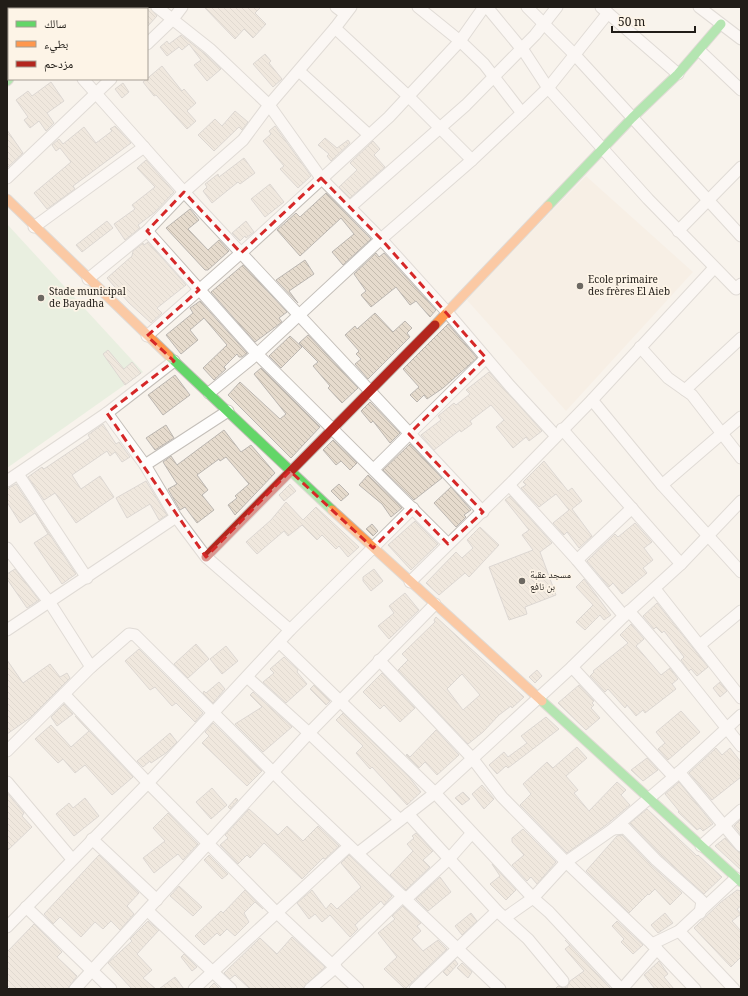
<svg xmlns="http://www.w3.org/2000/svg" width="748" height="996" font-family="Georgia,'Noto Naskh Arabic',serif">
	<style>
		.built { fill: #f7ecdc }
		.garden { fill: #d8ecd0 }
		.building { fill: url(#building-back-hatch); stroke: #bbb6b1; fill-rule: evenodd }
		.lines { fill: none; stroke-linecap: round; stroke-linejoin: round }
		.street-casing { stroke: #c4bfb9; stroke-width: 13 }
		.fast-casing { stroke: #c4bfb9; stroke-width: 11 }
		.slow-casing { stroke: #c4bfb9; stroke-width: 11 }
		.jam-casing { stroke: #c4bfb9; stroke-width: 11 }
		.street { stroke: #fefdfc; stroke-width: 11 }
		.fast { stroke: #63d668; stroke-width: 9 }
		.slow { stroke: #ff974d; stroke-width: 9 }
		.jam { stroke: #b3261e; stroke-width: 9 }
		.marked { fill: none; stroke: #d62828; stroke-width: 3; stroke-dasharray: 8 5; stroke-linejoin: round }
		.poi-dot { fill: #6c6862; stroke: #fdf4e7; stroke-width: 1.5 }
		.labels { text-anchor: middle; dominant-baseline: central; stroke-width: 3.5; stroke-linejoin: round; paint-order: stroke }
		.poi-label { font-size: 10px; fill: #211d18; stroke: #fdf4e7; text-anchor: start }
	</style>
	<defs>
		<pattern id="building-back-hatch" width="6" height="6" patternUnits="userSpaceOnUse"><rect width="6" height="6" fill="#e6dbcd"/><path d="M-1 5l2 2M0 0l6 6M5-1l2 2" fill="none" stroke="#c5bcaf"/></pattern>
	</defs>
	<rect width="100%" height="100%" fill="#f8f3ec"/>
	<g class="built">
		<polygon points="7,7 69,7 67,9 9,9 9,65 7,67"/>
		<polygon points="586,176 693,272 566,411 466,299"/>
	</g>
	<polygon class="garden" points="7,224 143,372 7,468"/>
	<g class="building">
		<polygon points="147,7 150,7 157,16 147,27"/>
		<polygon points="204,7 261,7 255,13 266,24 253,38 244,29 235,39"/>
		<polygon points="181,35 205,54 221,69 207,81 194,65 201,60 189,44 182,50 179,47 167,56 160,47 167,41 169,44"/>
		<polygon points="265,54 271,61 269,63 282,79 273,87 253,64"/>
		<polygon points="162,66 182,91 184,89 196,103 187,111 196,121 187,129 156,95 154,96 143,82"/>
		<polygon points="51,82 64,101 47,113 54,123 46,131 39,121 30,128 24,120 28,117 16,100 28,91 32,96"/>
		<polygon points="123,83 129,92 122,98 115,89"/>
		<polygon points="235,111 248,122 242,130 239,127 214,151 198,135 215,119 222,126"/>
		<polygon points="115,126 131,143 73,186 75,189 47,209 34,193 71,162 60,148 56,151 52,145 59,139 63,144 84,127 96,143 112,131 110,129"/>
		<polygon points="275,126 311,176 298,188 280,169 284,166 263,141 271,134 269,131"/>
		<polygon points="7,130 23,153 7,168"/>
		<polygon points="325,138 337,148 348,140 350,143 331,161 327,156 329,154 318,145"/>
		<polygon points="373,141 380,149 374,155 385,167 350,198 339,187 357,170 350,163"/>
		<polygon points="244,158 255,173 240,184 238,182 212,203 203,191 207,187 205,184 218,174 219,177"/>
		<polygon points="146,160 174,192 154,213 138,225 140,228 125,240 114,224 135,209 132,205 155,187 137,168"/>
		<polygon points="270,184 284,202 265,217 251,199"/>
		<polygon points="326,193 371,239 343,265 332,252 354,234 341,218 300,256 277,230 296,213 300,217"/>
		<polygon points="190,209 199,220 188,229 208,250 219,240 229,251 208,270 205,270 166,228"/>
		<polygon points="107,221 113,228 82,252 76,245"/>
		<polygon points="246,221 254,232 246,238 245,236 240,241 232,233"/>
		<polygon points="148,242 186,285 157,308 162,313 151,323 129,303 107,278 132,256 133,251 143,243 144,245"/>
		<polygon points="376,253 379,257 384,253 436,310 430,317 416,301 410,305 396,287 371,307 361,295 366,291 354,274"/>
		<polygon points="305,260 314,274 289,291 298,303 276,280"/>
		<polygon points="243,265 287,312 279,318 282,322 255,342 211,292"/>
		<polygon points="200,301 247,353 242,357 239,357 237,354 224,367 226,369 214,380 203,368 227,345 204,318 190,330 198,340 181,354 166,335 193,313 190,308"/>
		<polygon points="375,313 393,332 405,321 412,328 407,333 410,337 368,379 355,364 361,359 356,354 359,351 345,335 355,326 357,329"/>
		<polygon points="448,324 477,358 443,388 427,399 424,395 417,402 410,395 419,387 403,369"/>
		<polygon points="308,335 358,388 342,403 328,388 330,386 313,366 318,362 299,343"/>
		<polygon points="290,336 302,347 281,368 269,356"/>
		<polygon points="108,350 124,369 132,362 141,373 125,385 103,354"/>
		<polygon points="261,368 320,427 291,458 228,395 240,382 280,419 286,414 254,374"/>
		<polygon points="489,372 542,431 529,441 526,437 513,448 496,427 504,420 491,405 470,421 472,424 461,432 460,430 434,450 421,435 441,420 438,416 454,403 456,405 470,394 466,390"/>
		<polygon points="175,375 190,395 163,415 148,395"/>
		<polygon points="370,402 400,433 390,443 373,421 371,423 361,411"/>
		<polygon points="103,424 116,444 119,442 130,457 122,462 115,452 110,456 107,451 72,475 81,489 100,476 114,497 76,523 55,493 44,500 28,477 42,467 44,469 90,438 88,435"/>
		<polygon points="166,425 174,438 155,450 146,438"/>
		<polygon points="224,430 241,452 251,445 275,473 235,515 228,505 237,498 235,496 249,484 226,457 220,461 219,459 197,475 208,490 202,495 214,510 197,523 185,507 180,510 168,489 177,484 163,462 171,456 177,465"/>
		<polygon points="333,440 357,463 350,470 341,461 336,465 323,450"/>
		<polygon points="410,444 442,478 414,500 383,470"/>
		<polygon points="544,461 568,491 572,488 582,501 572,509 592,536 579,548 567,532 564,535 553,523 569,510 556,494 539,507 521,488 526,485 523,482"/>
		<polygon points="368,475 402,508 391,517 382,504 359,485"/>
		<polygon points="146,481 167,515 159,520 150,504 127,518 116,498"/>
		<polygon points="16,484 76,574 62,584 34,543 48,534 35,513 20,523 7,502 7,489"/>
		<polygon points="290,484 296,491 284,501 279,495"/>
		<polygon points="339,484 349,494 341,501 331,491"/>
		<polygon points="451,487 471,510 464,515 466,517 456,527 434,503"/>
		<polygon points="510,496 552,543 540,552 556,595 525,607 527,614 509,620 489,567 533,550 522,535 529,530 505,500"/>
		<polygon points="286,502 303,520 316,507 359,547 348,557 339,546 336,549 322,535 317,540 302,525 288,536 284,531 257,554 246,542 271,520"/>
		<polygon points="415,521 438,544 411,570 388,545"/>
		<polygon points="635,523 652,542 644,548 653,560 643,568 647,573 622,594 613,583 609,587 587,561 615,534 618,537"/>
		<polygon points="372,524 378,531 373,536 366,529"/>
		<polygon points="480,527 499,545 469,577 465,573 439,595 426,583 456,552 462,558 473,548 467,540"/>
		<polygon points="15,569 39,600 27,608 7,579 7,574"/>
		<polygon points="374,569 383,581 371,591 363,581 363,577"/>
		<polygon points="584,579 611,615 604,620 600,615 585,630 576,622 593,605 576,587"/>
		<polygon points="405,593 419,610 389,639 378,626 394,613 389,606"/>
		<polygon points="657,603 708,667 697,676 691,669 689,671 681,660 684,657 664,631 662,633 656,627 654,629 643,616"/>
		<path d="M436,617L524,697L512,708L511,706L499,715L483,732L468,744L398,670L408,660L402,654L435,622L434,620ZM462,674L480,695L463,710L447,689Z"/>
		<polygon points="631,624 644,639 636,646 661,675 670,668 678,679 672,684 676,689 645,713 643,710 636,716 627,705 625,708 608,689 605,692 590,676 594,672 593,671 628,643 620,635"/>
		<polygon points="196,644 209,659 188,678 174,664"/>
		<polygon points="226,646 238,661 222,674 210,659"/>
		<polygon points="139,649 203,713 195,722 176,703 172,706 155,687 150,690 125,661"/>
		<polygon points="284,657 298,670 297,672 307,684 286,703 263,682 274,673 270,669"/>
		<polygon points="7,660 23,683 50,664 60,677 67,673 70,678 30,718 7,734"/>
		<polygon points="537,670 542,676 535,683 529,677"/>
		<polygon points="382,673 415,708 400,722 384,705 380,709 363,692"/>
		<polygon points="219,682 225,689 213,703 203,693 204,691 206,693"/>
		<polygon points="720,682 727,691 720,697 713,688"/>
		<polygon points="314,685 330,701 326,705 310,689"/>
		<polygon points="579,685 594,701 592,703 594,705 591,708 600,718 586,730 558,703"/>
		<polygon points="253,692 292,727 263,752 235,724 262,707 250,695"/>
		<polygon points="64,704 73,714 57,726 51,717"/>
		<polygon points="681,711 700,732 668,760 658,749 665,743 656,732"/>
		<polygon points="343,713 409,777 421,792 407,805 372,767 370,769 356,753 363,746 336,720"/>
		<polygon points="75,716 133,777 112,795 85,765 75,773 63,759 58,763 35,739 51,725 71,747 89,731"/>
		<polygon points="546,717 559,729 508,768 506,766 497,774 489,765 504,752 508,757 527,743 521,736"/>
		<polygon points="213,723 262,771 247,786 202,743 209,736 205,732"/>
		<polygon points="436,730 459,755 437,775 425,762 419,768 406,755 407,754 410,757"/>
		<polygon points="170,733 177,742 166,753 151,763 150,761 143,767 137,761"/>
		<polygon points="577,747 587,758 566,776 578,790 574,793 589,811 617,782 626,790 621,795 630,805 606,825 567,853 520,805 531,794 523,784 547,762 553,768"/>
		<polygon points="716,748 722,755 730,748 741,762 741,777 712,800 689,773"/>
		<polygon points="647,758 658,770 643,781 631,770"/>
		<polygon points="679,782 713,824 703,831 700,828 697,830 678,812 679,811 665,794"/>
		<polygon points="482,785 494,799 484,809 472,794"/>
		<polygon points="212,788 227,805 211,819 196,802"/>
		<polygon points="463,792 470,799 462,805 455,798"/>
		<polygon points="7,793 24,813 22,816 32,827 7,851"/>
		<polygon points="85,798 99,816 74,836 56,814 69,803 73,808"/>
		<polygon points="236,798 238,800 230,809 228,807"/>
		<polygon points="249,809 278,835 287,826 303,841 318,826 339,846 325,859 323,858 302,879 264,843 250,858 247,855 238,864 220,845 228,838 225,835"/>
		<polygon points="647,809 697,856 698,855 722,877 704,894 661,855 630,823"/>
		<polygon points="168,813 198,844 183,860 178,854 154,873 143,858 165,841 153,828"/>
		<polygon points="741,819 741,835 734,826"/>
		<polygon points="523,829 556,862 537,884 531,877 527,881 512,865 524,855 512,842 512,838"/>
		<polygon points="416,833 433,851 423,860 430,867 406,890 390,875 413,851 407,844 414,838 412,836"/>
		<polygon points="622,835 651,865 682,893 670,905 655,889 649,895 648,894 629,913 586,871 617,836"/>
		<polygon points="725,838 736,850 741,853 741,870 715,846"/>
		<polygon points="99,855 139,893 127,906 134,914 120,930 111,921 103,929 95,922 81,937 60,917 53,924 44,914"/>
		<polygon points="209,855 228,874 222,879 204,860"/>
		<polygon points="349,855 392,896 384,905 381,901 355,925 358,929 350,937 330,915 322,922 315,914 309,919 297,903 312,890 326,909 331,903 337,909 361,887 341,863"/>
		<polygon points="492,864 516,890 506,900 490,884 500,876"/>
		<polygon points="440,877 451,892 428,911 416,899"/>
		<polygon points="179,886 202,907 193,916 170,896"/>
		<polygon points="245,890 263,909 255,902 244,913 249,922 235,936 227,929 220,936 217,933 204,945 195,936 221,911 223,913"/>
		<polygon points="737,890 741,891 741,906 737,909 741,914 732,921 741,931 741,957 731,967 694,928 721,902"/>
		<polygon points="403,906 421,923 417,926 421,931 412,939 423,951 438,940 447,949 405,989 384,969 397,957 378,933 395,919 392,916"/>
		<polygon points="471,913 477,921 462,935 455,926"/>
		<polygon points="665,913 673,923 658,933 651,925"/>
		<polygon points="148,921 159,930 137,954 152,970 143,978 156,989 132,989 108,963 132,941 130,939"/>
		<polygon points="617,921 643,945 633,954 621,942 624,939 612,926"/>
		<polygon points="34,924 62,952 57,957 77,976 68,989 11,989 7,985 7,952"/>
		<polygon points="292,937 325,967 302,989 250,989 235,975 230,979 224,973 260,938 277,954"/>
		<polygon points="565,940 611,989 555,989 558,986 564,988 567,987 570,981 584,971 565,949 570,945"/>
		<polygon points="184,954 197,967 192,971 181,957"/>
		<polygon points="455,960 458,964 447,976 443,972"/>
		<polygon points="659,961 668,974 664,977 674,989 655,989 644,975"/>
		<polygon points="462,963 472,972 468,978 457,968"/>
		<polygon points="175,977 184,989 159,989"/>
		<polygon points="214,983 219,988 208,989"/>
	</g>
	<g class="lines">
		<defs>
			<g id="street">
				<polyline points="157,7 210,49 269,105 321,178 381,239 447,312 510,386 556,436"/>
				<polyline points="336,7 345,14"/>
				<polyline points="418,7 460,41 484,64 522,113"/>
				<polyline points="487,7 525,53 548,88 648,199 736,289 741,284"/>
				<polyline points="527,7 574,54 741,236"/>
				<polyline points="601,7 678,74"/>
				<polyline points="699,7 741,39"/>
				<polyline points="335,28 408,96 472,160"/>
				<polyline points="147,44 173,19 182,7"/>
				<polyline points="700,51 741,90"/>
				<polyline points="299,71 369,135"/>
				<polyline points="83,79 184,192 483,512"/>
				<polyline points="7,178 111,79"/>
				<polyline points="350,207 466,105 535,35 557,7"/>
				<polyline points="34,227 144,147"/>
				<polyline points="147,231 257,354 448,544"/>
				<polyline points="678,231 741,167"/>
				<polyline points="88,279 147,231 184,192 243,140 269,105 335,28 351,7"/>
				<polyline points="147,336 241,253 389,117 460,41 484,7"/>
				<polyline points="640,347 668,378 692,395 741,458"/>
				<polyline points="685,390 741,338"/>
				<polyline points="209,393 257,354 381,239 472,160 522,113 548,88 608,13"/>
				<polyline points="592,400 662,485 741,572"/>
				<polyline points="107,413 145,465 176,517 206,557 290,630"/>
				<polyline points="562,429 681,564"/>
				<polyline points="145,465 228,411"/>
				<polyline points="374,469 486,358"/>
				<polyline points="18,474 87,578"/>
				<polyline points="7,481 107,413 174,361"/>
				<polyline points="509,485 577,560 624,616"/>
				<polyline points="662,485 741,417"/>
				<polyline points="7,548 50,603 91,667"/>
				<polyline points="577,560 632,508"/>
				<polyline points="410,582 509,485 592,400 714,268"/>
				<polyline points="655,589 741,698"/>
				<polyline points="629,611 676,665 741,746"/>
				<polyline points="7,630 176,517"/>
				<polyline points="279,642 435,793 533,898 549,912 621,989"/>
				<polyline points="700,645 741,611"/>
				<polyline points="379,660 472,758 502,797 566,862 652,944 695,989"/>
				<polyline points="572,667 674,777"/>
				<polyline points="247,677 309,733 400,820"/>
				<polyline points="64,694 148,783 276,912 358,989"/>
				<polyline points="7,751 91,667 129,634 135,635 298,797 500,989"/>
				<polyline points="679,772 741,846"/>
				<polyline points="7,782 72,859"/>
				<polyline points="408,814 497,911 528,939 563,981"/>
				<polyline points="613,829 625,828 656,860 702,901 700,913"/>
				<polyline points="92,839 157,900"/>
				<polyline points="701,846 741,810"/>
				<polyline points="358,853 435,793 572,667 624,616 681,564 741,501"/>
				<polyline points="406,899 449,859 472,833"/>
				<polyline points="26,907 111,989"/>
				<polyline points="148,911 231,989"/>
				<polyline points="506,917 533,898 566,862 613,829 674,777 741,715"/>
				<polyline points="7,927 148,783 290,630 413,508"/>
				<polyline points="679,931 734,989"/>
				<polyline points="652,944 679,931 736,878"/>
				<polyline points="333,964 403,896"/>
				<polyline points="75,989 309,733 435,604"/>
				<polyline points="194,989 349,846"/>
				<polyline points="310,989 336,967"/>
				<polyline points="415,989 497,911"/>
				<polyline points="622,989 657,949"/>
			</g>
			<g id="fast">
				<polyline points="87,9 89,7"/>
				<polyline points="7,81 9,79"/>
				<polyline points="548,206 632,118 678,74 721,24"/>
				<polyline points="169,356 332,510"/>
				<polyline points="542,701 741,882"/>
			</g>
			<g id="slow">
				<polyline points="7,199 169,356"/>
				<polyline points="435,325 548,206"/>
				<polyline points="332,510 542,701"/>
			</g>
			<polyline id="jam" points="206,557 435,325"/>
		</defs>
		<use href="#street" class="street-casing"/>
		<use href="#fast" class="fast-casing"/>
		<use href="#slow" class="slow-casing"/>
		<use href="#jam" class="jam-casing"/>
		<use href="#street" class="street"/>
		<use href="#fast" class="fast"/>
		<use href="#slow" class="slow"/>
		<use href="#jam" class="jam"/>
	</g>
	<path d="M0 0H748V996H0ZM321,178L381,239L486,358L409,434L483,512L448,544L413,508L373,548L290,471L206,557L107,413L174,361L147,336L199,290L147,231L184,192L241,253Z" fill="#f8f3ec" fill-opacity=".55" fill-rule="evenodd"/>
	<path class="marked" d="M321,178L381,239L486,358L409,434L483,512L448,544L413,508L373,548L290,471L206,557L107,413L174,361L147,336L199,290L147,231L184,192L241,253Z"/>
	<g class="poi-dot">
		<circle cx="580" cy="286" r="4"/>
		<circle cx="41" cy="298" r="4"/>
		<circle cx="522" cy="581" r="4"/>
	</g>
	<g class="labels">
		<g class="poi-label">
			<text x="588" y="280">Ecole primaire<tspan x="588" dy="12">des frères El Aieb</tspan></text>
			<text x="49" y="292">Stade municipal<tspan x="49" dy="12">de Bayadha</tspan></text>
			<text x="530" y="575">مسجد عقبة<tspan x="530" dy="12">بن نافع</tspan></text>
		</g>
	</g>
	<rect width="748" height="996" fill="none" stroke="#211d18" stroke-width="16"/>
	<rect x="8" y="8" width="140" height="72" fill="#fdf4e7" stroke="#a59e94"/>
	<rect x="16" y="21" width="20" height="6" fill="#63d668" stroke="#a59e94"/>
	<text x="44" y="28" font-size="12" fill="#211d18">سالك</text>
	<rect x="16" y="41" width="20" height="6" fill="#ff974d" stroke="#a59e94"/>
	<text x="44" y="48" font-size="12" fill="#211d18">بطيء</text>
	<rect x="16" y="61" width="20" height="6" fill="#b3261e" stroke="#a59e94"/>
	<text x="44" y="68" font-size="12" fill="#211d18">مزدحم</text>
	<path d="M612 26v6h83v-6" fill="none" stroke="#211d18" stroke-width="2"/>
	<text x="618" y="26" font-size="12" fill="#211d18" stroke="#fdf4e7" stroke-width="3" paint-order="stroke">50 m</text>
</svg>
